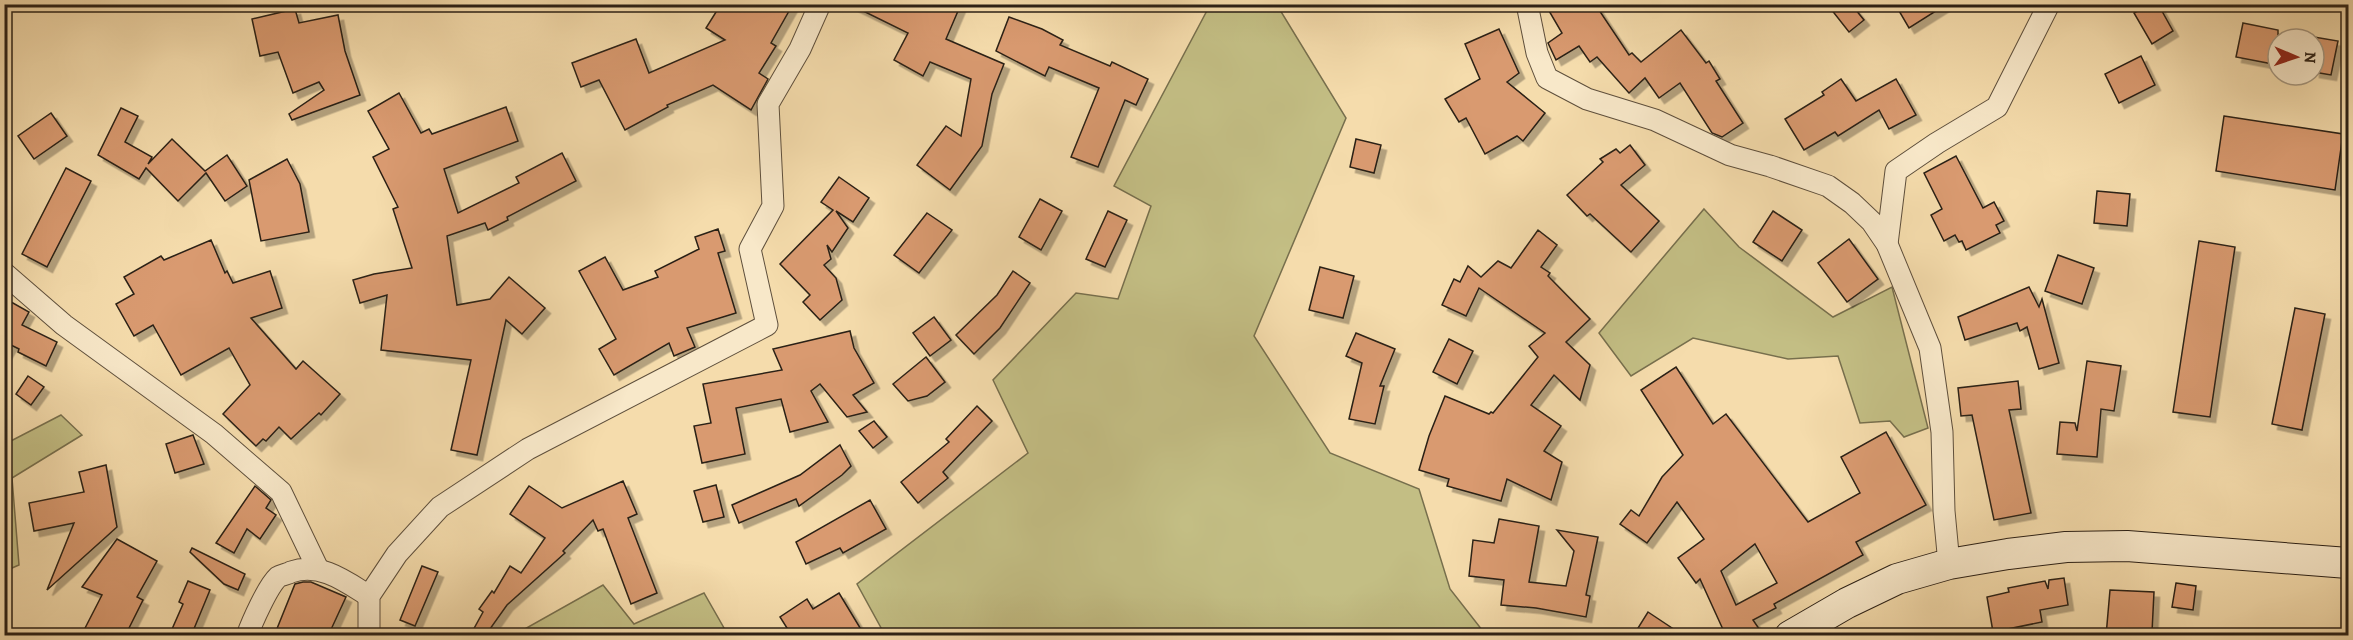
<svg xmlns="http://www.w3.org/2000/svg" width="2353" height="640" font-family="Alegreya,serif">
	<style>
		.green { fill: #c3be84; stroke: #776f4d; stroke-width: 1.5 }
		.building { fill: #d99a6f; stroke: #2b2016; stroke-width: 1.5; fill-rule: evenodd; filter: url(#shadow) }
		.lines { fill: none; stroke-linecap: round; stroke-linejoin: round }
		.street-casing { stroke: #5e4f3c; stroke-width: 23 }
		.secondary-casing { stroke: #2b2016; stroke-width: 32 }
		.street { stroke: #f8e8c9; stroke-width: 21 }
		.secondary { stroke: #f8e8c9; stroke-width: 30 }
	</style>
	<defs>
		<filter id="shadow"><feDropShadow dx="5.5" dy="5.5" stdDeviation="0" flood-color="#0004"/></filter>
	</defs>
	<rect width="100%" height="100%" fill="#f5dcac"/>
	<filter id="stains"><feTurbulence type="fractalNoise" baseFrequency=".00333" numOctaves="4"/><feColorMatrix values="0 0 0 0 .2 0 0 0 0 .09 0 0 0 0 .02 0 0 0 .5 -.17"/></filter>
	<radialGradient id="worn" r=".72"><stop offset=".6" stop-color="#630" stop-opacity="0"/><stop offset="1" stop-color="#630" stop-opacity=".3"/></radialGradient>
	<g class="green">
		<polygon points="1210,5 1277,5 1346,118 1254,336 1330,453 1419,489 1450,589 1486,635 885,635 857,584 1028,453 993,380 1076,293 1118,299 1151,206 1114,186"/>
		<polygon points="1704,209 1739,247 1833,317 1892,287 1928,428 1904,437 1890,421 1860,423 1838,356 1788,359 1693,338 1631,376 1599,333"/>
		<polygon points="61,415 82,435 12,478 19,565 5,571 5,444"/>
		<polygon points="603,585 634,624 704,593 728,635 514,635"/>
	</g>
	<g class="building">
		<polygon points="721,4 793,4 771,43 776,46 759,73 768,79 751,110 713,85 667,105 668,107 625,130 599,80 581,87 572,63 636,39 649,73 725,40 706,28"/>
		<polygon points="849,4 961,4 946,39 1004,64 992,94 982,146 950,190 917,165 946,126 961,136 971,79 930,62 923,76 894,60 908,33"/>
		<polygon points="1545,4 1595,4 1629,55 1632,53 1641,62 1681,30 1706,63 1709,61 1720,79 1716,81 1743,123 1722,137 1712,133 1680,83 1659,98 1645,78 1629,93 1597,57 1590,62 1579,46 1556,60 1548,43 1562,33"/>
		<polygon points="1827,4 1851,4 1864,20 1849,32"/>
		<polygon points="1895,4 1947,4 1909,28"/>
		<polygon points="2150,4 2158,4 2173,31 2152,44 2134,13"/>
		<polygon points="295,9 299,23 338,15 345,51 360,95 292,120 289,114 324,90 319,82 293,93 278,52 260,56 252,19"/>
		<polygon points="1009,17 1042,29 1063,40 1060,45 1110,66 1112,62 1148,79 1136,105 1125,100 1098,167 1071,157 1099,88 1049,67 1045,76 996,51"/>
		<polygon points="2243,23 2278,30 2278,65 2236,57"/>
		<polygon points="1499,29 1519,73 1507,82 1545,113 1523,141 1517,136 1485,154 1466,118 1459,122 1445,99 1480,79 1465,44"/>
		<polygon points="2314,37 2338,41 2331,75 2314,72"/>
		<polygon points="2141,56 2155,85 2119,103 2105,74"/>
		<polygon points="1841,79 1856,101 1896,79 1916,115 1889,129 1879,110 1838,136 1835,132 1804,150 1785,119 1824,95 1822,92"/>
		<polygon points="399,93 421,133 429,129 432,134 506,107 518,141 444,169 458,213 519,183 516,177 562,153 576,181 507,217 508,220 488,230 485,223 447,236 457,305 490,299 509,277 545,308 522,334 506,320 477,455 451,450 471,360 381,350 387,295 360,303 353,280 374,274 412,268 393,209 398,207 373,157 389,149 368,111"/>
		<polygon points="121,108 138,116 125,142 152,157 148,164 172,139 205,171 227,155 247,186 225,201 206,173 178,201 146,168 139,179 98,155"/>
		<polygon points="51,113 67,136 34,159 18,136"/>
		<polygon points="2224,116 2343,134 2335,190 2216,171"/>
		<polygon points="1356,139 1381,145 1374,173 1350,167"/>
		<polygon points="1630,145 1645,165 1621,185 1659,221 1631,252 1590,214 1587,216 1567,195 1603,162 1600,159 1616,149 1620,153"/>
		<polygon points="1956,156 1983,208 1994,202 2004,221 1996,225 2000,233 1966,250 1962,241 1959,242 1955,235 1944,241 1931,215 1942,209 1924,173"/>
		<polygon points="287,159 300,184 309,232 261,241 249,180"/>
		<polygon points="66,168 91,181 47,267 22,254"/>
		<polygon points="839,177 869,198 853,222 836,211 848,228 832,252 827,245 831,259 824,265 836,278 842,300 820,320 803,302 810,295 780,264 833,210 821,202"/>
		<polygon points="2097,191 2130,194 2127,226 2094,223"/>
		<polygon points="1040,199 1062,211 1041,250 1019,237"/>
		<polygon points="1108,211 1127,220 1105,267 1086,259"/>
		<polygon points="1773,211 1802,230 1782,261 1753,242"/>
		<polygon points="927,213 952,230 919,273 894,255"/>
		<polygon points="718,229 725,251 718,253 736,313 687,328 695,347 674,356 669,343 614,375 599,349 616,339 579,271 605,257 623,290 658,277 655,271 699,249 695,237"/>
		<polygon points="1538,230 1557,245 1541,267 1550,273 1548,276 1590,319 1566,342 1590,365 1580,400 1554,375 1531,405 1561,426 1544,451 1562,462 1551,500 1507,479 1501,501 1447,486 1449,479 1419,470 1429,436 1445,396 1489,414 1491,412 1493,413 1538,357 1529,346 1545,333 1479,288 1466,316 1442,305 1454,279 1460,282 1468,266 1481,277 1498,261 1511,268"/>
		<polygon points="1849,239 1878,279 1847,302 1818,263"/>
		<polygon points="211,240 225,273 227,271 233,283 270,271 282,308 251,318 296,369 303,361 340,394 321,415 319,413 291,439 279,427 266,441 263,439 256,446 223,414 250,385 229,348 181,375 153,325 134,336 116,304 134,294 124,277 161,256 164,260"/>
		<polygon points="2199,241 2235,247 2210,417 2173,412"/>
		<polygon points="2058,255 2094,268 2082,304 2045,291"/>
		<polygon points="1320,267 1354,276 1343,318 1309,310"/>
		<polygon points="1013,271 1030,283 1000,328 974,354 956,335 997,295"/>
		<polygon points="2029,287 2039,307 2042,299 2059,363 2039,369 2027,327 2020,331 2017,323 1965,340 1958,317"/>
		<polygon points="4,298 29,312 22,325 57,342 46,366 18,352 19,349 11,345 4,357"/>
		<polygon points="2295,308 2325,314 2302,430 2272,424"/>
		<polygon points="934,317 951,340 930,356 913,333"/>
		<polygon points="850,331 854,348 874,383 853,395 867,412 847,417 820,384 811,391 828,422 790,432 781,399 736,408 745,454 702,463 694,426 711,423 703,384 782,370 773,349"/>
		<polygon points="1356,333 1395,349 1380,386 1384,386 1375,424 1349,419 1362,363 1346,356"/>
		<polygon points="1449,339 1473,351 1457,384 1433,372"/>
		<polygon points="926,357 945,382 927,396 908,401 893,384"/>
		<polygon points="2087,361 2121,366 2114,411 2101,409 2097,457 2057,454 2060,422 2075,423 2077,431"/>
		<path d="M1676,367L1713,424L1726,414L1808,522L1860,493L1841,457L1886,432L1926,505L1856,542L1863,555L1774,604L1776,608L1753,620L1764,636H1726L1700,579L1696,583L1678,558L1704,539L1677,502L1647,543L1620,524L1631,510L1639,516L1662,477L1683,455L1641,390ZM1755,544L1777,583L1736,605L1721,571Z"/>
		<polygon points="28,376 44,387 31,405 16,394"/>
		<polygon points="2018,381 2021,409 2009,410 2031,513 1994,520 1972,415 1961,416 1958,388"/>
		<polygon points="977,406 992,421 943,472 948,478 918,503 901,482 949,442 946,439"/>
		<polygon points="874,421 887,437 873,448 859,431"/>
		<polygon points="193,435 204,464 175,473 166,444"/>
		<polygon points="840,445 851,466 842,475 799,506 796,499 739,523 732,505 800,475"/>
		<polygon points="106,465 117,527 47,590 74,523 34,531 29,503 84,492 79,472"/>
		<polygon points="623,481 637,514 628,518 657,593 631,604 603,529 598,531 593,520 563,551 565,553 507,605 485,636 471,634 483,612 479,609 492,591 494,593 510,566 521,573 545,538 510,514 529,486 562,508"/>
		<polygon points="716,485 724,517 703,522 694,491"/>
		<polygon points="255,486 271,500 266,508 276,515 260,539 247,529 234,553 216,543"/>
		<polygon points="870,500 886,529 843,553 840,548 806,564 796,542"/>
		<polygon points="1499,519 1539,526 1529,582 1566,586 1574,551 1557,530 1598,537 1586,595 1590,596 1586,617 1536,608 1501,605 1504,580 1469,576 1473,540 1494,543"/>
		<polygon points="117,539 157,561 137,597 143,600 125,636 81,636 102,595 82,587"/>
		<polygon points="192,548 245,574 238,590 224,584 190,552"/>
		<polygon points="422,566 438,572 415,626 400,620"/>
		<polygon points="2064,578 2068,605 2040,610 2042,622 1993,632 1987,597 2009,592 2008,588 2045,581 2048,589 2049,580"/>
		<polygon points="188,581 210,590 191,636 169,636 183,604 179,602"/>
		<polygon points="303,582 311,582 346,597 328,636 274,636 295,584"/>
		<polygon points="2176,583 2196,586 2193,610 2172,607"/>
		<polygon points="2110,590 2154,592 2152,632 2129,631 2129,636 2106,636"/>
		<polygon points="839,593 865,636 792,636 780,617 807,599 813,609"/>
		<polygon points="1648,612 1684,636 1633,636"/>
	</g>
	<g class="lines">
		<defs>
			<g id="street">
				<polyline points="1527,4 1537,53 1547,78 1587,99 1655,120 1730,155 1770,166 1828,186 1852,203 1872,222 1887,244 1930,348 1942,432 1944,511 1949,564"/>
				<polyline points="1887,244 1896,171 1937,143 1997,107 2049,4"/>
				<polyline points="4,273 64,325 214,434 281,492 318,569"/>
				<path d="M247,636C252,622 268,586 278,577C281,575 288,574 291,572C320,562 345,581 369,596"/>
				<polyline points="369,636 369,596 397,554 440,507 528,449 767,325 750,249 773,206 768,104 800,49 820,4"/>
			</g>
			<polyline id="secondary" points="1790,636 1847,603 1897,579 1949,564 2008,554 2066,547 2127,546 2348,563"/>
		</defs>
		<use href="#street" class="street-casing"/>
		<use href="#secondary" class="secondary-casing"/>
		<use href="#street" class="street"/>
		<use href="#secondary" class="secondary"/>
	</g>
	<rect width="2353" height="640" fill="none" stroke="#f5dcac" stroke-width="24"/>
	<rect x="6" y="6" width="2341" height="628" fill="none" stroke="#2b2016" stroke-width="3"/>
	<rect x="12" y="12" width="2329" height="616" fill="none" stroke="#2b2016" stroke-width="1.5"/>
	<g transform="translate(2296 57) rotate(92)"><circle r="28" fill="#f8e8c9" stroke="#a69881" stroke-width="1.5"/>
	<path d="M0-4.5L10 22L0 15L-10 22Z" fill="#8f2418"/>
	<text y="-9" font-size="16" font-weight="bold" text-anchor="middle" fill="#2b2016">N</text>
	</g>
	<rect width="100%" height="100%" filter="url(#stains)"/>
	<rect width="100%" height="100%" fill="url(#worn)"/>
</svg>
